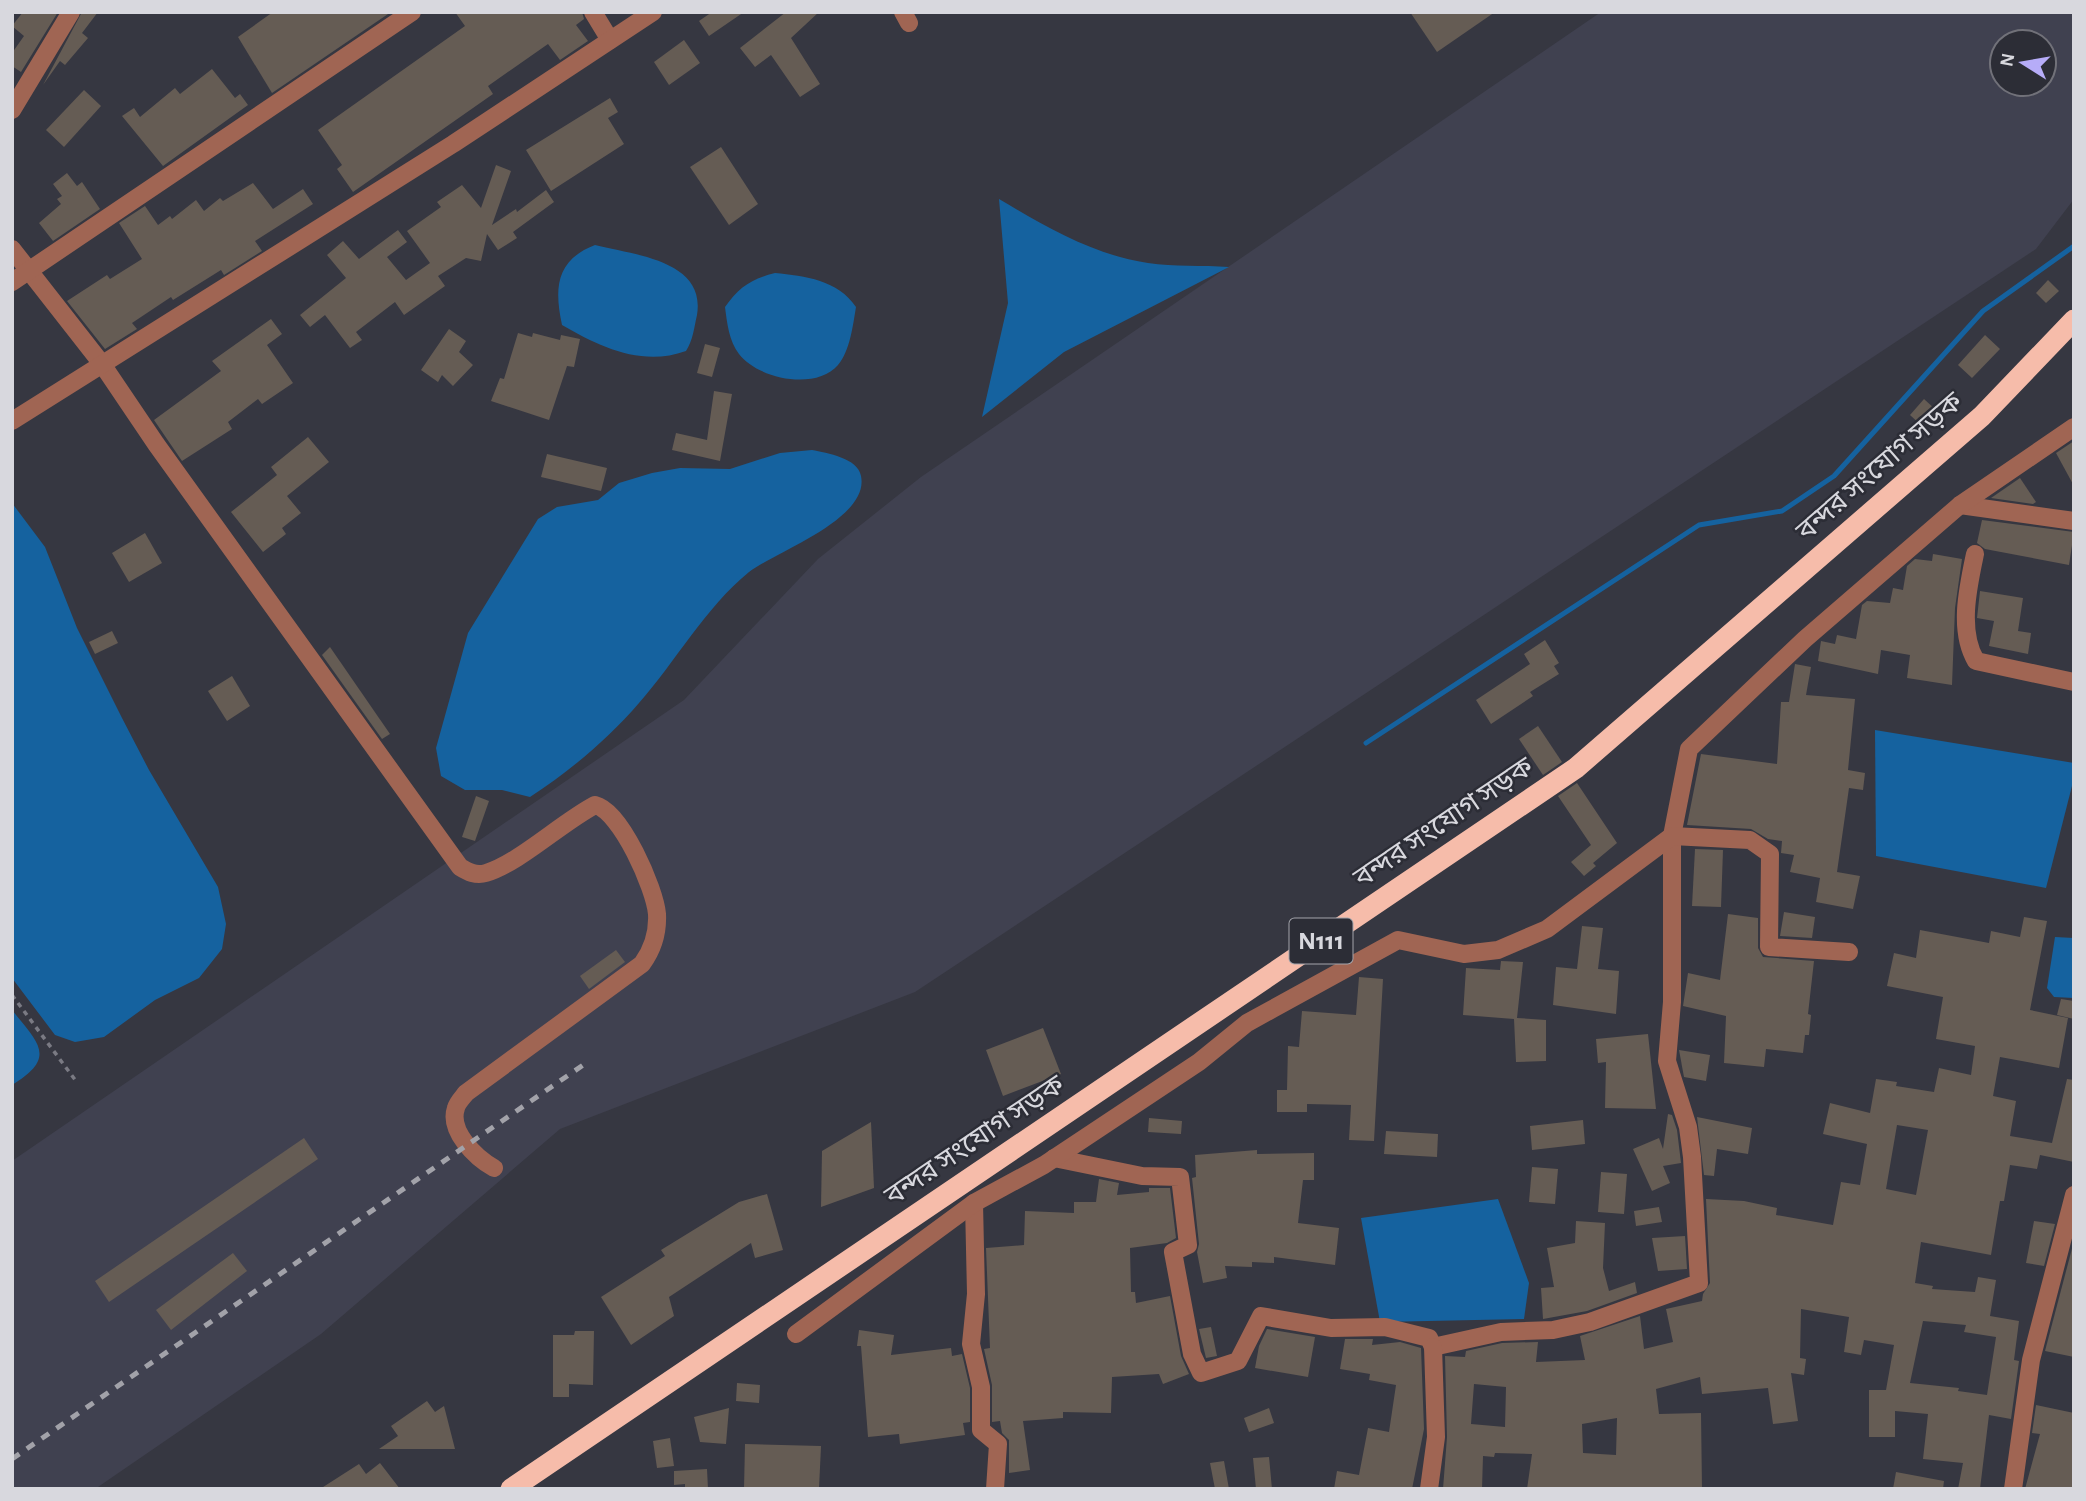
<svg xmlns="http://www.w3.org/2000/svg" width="2086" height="1501" font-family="'Alegreya Sans','Noto Sans Bengali',sans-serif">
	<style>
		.built { fill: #404150; fill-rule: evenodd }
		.water { fill: #15629f }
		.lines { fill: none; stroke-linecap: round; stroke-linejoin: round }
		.stream { stroke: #15629f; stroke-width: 5 }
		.building { fill: #655c54; fill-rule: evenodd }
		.path { stroke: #7a7a83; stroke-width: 3.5; stroke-dasharray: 5 5; stroke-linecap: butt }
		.minor { stroke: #a06553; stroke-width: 18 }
		.highway { stroke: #f6bcaa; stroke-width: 21 }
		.rail { stroke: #a2a2a9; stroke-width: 5; stroke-dasharray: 9 9; stroke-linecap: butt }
		.labels { text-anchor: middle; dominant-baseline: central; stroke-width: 5; stroke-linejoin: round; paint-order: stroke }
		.shield { fill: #2c2d36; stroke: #a4a5ac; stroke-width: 2 }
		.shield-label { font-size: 26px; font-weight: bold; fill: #d8d8de }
		.street-label { font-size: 28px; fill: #d8d8de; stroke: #2c2d36 }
	</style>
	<rect width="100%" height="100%" fill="#363741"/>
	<path class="built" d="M1601,12H2074V199L2036,249L915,992L560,1129L321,1334L95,1489H12V1161L684,700L818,559L921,477ZM2002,42H2044V84H2002Z"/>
	<g class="water">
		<path d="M999,199C1045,226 1093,255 1148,263C1174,267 1202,265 1229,267L1064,352L982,417L1008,303Z"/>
		<path d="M595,245C634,255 706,260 697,315C694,328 693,340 686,351C642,367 600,347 562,325C554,288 556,260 595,245Z"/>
		<path d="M775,273C805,276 838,280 856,307C853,325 850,351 838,365C816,391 758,379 739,354C729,341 727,323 725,307C739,287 751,279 775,273Z"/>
		<path d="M812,450C827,453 858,458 861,476C870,519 775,552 749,572C705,608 676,661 639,703C608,739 570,771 530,797L502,790H465L441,776L436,748L468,633L538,519L557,507L598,500L619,483L652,473L680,468L730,469L780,453Z"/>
		<polygon points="12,503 45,547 77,628 122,718 149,770 218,887 226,924 222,949 199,978 155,1000 104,1037 75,1042 55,1035 12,978"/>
		<polygon points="1875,730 2074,763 2074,778 2046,888 1876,856"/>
		<polygon points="2055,937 2074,938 2074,998 2054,997 2047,988"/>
		<path d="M12,1010C38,1043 58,1057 12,1085Z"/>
		<polygon points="1498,1199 1529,1283 1524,1319 1380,1322 1361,1218"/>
	</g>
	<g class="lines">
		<polyline class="stream" points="1366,743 1699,525 1782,511 1834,476 1983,311 2074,246"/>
	</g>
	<g class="building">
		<polygon points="23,12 58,12 21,72 12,66 12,53 24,36 12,26"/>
		<polygon points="82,12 98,12 82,33 88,38 65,65 60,61 43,85"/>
		<polygon points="273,12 391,12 272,93 238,37"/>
		<polygon points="455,12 582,12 584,19 576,25 588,41 560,60 548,44 488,86 493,94 353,192 337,169 342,165 318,130 465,26"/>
		<polygon points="712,12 744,12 709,36 699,21"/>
		<polygon points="786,12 819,12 791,38 820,84 800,97 771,55 755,67 740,48"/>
		<polygon points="1410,12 1495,12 1437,52"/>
		<polygon points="684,40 700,63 669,85 654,62"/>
		<polygon points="212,69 235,98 240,94 248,105 163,166 122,116 134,108 140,117 175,88 180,94"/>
		<polygon points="84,90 101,106 64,147 46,130"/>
		<polygon points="610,98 618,112 608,118 624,144 551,191 526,150"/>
		<polygon points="721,147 758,204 729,225 690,167"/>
		<polygon points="496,165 511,171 492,225 516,209 517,212 546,190 554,202 513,232 517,238 498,250 487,234 481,261 466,258 438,276 445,286 404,315 395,302 356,332 362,340 350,348 325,315 310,327 300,315 346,278 327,255 343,241 359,259 398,230 407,242 387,257 406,280 430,263 407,231 441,207 437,202 462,185 481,208"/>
		<polygon points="67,173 77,186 82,182 100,209 53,241 39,223 61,204 57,199 62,196 53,184"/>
		<polygon points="253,183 273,209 303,189 313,204 255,241 262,251 224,275 221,270 173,300 171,297 132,323 137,329 105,349 67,301 107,275 110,279 142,259 119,223 145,206 158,225 170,216 172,219 196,200 204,211 220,198 223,201"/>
		<polygon points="2048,280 2059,291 2046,303 2036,293"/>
		<polygon points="271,319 282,334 267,345 293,383 262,404 258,399 228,422 232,429 182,461 154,420 221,371 212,361"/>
		<polygon points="449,329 466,341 459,352 473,365 453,386 442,375 438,382 421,370"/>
		<polygon points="518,333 532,337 533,333 560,340 561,335 580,339 574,367 567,366 549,420 491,401 500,378 504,379"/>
		<polygon points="1985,335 2000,349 1972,378 1958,365"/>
		<polygon points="705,344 720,348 712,377 697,373"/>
		<polygon points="714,391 732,394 720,461 672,450 676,433 707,440"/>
		<polygon points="1924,399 1936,410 1922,426 1910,415"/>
		<polygon points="308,437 329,462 287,496 301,513 282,528 286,534 263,552 231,512 277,475 271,467"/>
		<polygon points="2074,441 2074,486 2056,453"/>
		<polygon points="547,454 607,468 601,491 541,477"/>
		<polygon points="2020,478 2036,502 2033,504 1991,498"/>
		<polygon points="1982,520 2074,532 2069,565 1985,549 1977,543"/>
		<polygon points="145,533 162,563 129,582 112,553"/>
		<polygon points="1933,554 1962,559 1955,608 1952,685 1907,678 1910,655 1881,650 1878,674 1818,661 1821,641 1835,644 1837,635 1856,639 1862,605 1867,601 1890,603 1893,588 1903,590 1907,566 1915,559 1932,561"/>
		<polygon points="1980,591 2023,598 2018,631 2031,633 2028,654 1989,646 1994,621 1977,618"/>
		<polygon points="112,631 118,643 95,654 89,642"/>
		<polygon points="1545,640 1559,663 1554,666 1559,674 1530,692 1533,696 1491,724 1476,700 1530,664 1524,654"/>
		<polygon points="330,647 390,734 382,739 322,655"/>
		<polygon points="1795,664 1811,667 1806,695 1855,699 1848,770 1865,773 1863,790 1849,788 1837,872 1860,876 1853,909 1816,902 1820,878 1790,872 1794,855 1781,853 1782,841 1768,839 1751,829 1687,825 1701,754 1777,764 1781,702 1789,702"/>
		<polygon points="232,676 250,706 227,721 208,691"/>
		<polygon points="1538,726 1562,762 1543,775 1519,739"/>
		<polygon points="1577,783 1617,843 1593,863 1596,866 1584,876 1571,862 1591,845 1558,796"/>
		<polygon points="476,796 489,801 475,841 462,837"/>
		<polygon points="1695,849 1723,850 1721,907 1692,906"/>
		<polygon points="1784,912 1815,917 1812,938 1780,936"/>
		<polygon points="1728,914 1758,918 1758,948 1763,957 1814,961 1808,1014 1811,1015 1809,1035 1805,1035 1803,1053 1766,1049 1764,1067 1724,1063 1726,1016 1683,1006 1688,973 1720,980"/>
		<path d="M2024,917L2047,921L2030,1010L2068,1018L2059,1068L2000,1057L1993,1096L2016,1101L2010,1136L2052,1143L2067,1079L2074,1080V1162L2040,1155L2037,1169L2010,1165L2004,1201H2000L1991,1255L1921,1242L1915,1283L1933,1286L1932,1289L1975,1292L1978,1277L1996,1280L1990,1316L2019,1321L2014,1360L2019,1361L2011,1419L1989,1415L1980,1489H1958L1963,1463L1923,1459L1928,1414L1895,1411V1437H1869V1390H1886L1894,1345L1864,1340L1861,1355L1844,1352L1849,1317L1801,1309L1800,1358L1806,1359L1804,1375L1791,1373L1798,1421L1773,1424L1768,1388L1702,1394L1700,1377L1656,1389L1659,1414L1701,1413L1702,1489H1527L1532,1454L1495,1453L1494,1457L1483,1456L1482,1489H1443L1447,1437L1445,1356L1465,1357L1466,1351L1502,1343L1538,1342L1536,1362L1585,1360L1580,1336L1640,1316L1644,1349L1673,1342L1666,1309L1702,1301L1703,1294L1710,1283L1706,1199L1744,1201L1777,1208L1776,1215L1833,1225L1841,1182L1860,1185L1867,1144L1823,1134L1830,1103L1870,1113L1876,1079L1897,1082L1896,1086L1934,1092L1939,1068L1971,1075L1975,1046L1936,1039L1943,997L1887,986L1894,953L1916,958L1920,930L1989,943L1991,931L2020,937ZM1897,1125L1928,1130L1916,1195L1886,1189ZM1923,1321L1966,1325L1964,1332L1996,1337L1987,1395L1958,1391L1959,1388L1910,1383ZM1474,1384L1506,1387L1505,1427L1471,1424ZM1617,1418L1616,1455L1583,1453L1582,1424Z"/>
		<polygon points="1582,926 1603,928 1598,969 1619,971 1616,1014 1553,1005 1556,967 1577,969"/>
		<polygon points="616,950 625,962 589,989 580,976"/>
		<polygon points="1501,961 1523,962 1517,1018 1546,1020 1546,1061 1516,1062 1514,1019 1463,1015 1466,968 1500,970"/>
		<polygon points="1359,977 1383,979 1374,1141 1349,1140 1351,1105 1307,1104 1307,1112 1277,1112 1277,1090 1287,1090 1288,1046 1299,1047 1302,1011 1356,1015"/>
		<polygon points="2061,999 2074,1001 2074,1019 2057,1015"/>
		<polygon points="1043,1028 1061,1074 1003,1096 986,1050"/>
		<polygon points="1648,1034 1656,1109 1605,1108 1606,1062 1598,1063 1596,1039"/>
		<polygon points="1679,1050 1710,1055 1706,1081 1684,1077"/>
		<polygon points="1668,1114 1672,1115 1677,1130 1681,1163 1663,1166 1670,1183 1652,1191 1633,1149 1659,1138 1663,1149"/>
		<polygon points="1697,1117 1752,1128 1748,1154 1717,1149 1714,1176 1704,1175"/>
		<polygon points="1149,1118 1182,1121 1181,1134 1148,1132"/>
		<polygon points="1583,1120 1585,1144 1532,1150 1530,1126"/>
		<polygon points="871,1122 874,1188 821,1207 822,1151"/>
		<polygon points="1386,1131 1438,1134 1437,1157 1384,1154"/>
		<polygon points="304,1138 318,1159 109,1302 95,1281"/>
		<polygon points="1257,1150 1257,1154 1314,1153 1314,1180 1303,1180 1298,1223 1339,1228 1335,1265 1274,1257 1274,1263 1252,1262 1252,1267 1225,1266 1227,1278 1203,1283 1197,1252 1199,1244 1192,1178 1196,1177 1195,1155"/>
		<polygon points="1532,1167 1558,1169 1555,1204 1529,1202"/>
		<polygon points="1601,1172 1627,1174 1624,1214 1598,1212"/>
		<polygon points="1099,1179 1119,1183 1117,1195 1149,1192 1149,1188 1170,1188 1176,1238 1167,1243 1130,1248 1131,1292 1135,1292 1136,1303 1170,1296 1181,1356 1189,1374 1163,1384 1159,1374 1112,1377 1111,1413 1063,1412 1063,1418 1023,1421 1030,1470 1009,1473 1009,1440 1002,1433 1000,1421 992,1422 992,1385 984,1349 990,1348 986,1248 1024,1245 1025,1211 1074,1213 1074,1202 1096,1202"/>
		<polygon points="767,1194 783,1250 755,1258 751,1243 669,1297 674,1316 631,1345 601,1297 665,1256 661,1250 739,1202"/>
		<polygon points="1659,1207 1662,1222 1636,1226 1634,1211"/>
		<polygon points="1576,1221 1605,1223 1603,1268 1609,1291 1635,1282 1637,1293 1587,1311 1543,1319 1541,1288 1554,1287 1547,1248 1575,1243"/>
		<polygon points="2034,1221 2055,1224 2044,1266 2026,1263"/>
		<polygon points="1685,1236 1687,1269 1658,1271 1652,1238"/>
		<polygon points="2074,1241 2074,1357 2045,1351"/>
		<polygon points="233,1253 247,1271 171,1330 156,1310"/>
		<polygon points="1211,1327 1217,1356 1206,1358 1199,1329"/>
		<polygon points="1267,1329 1315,1337 1308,1377 1255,1368 1259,1346"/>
		<polygon points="859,1330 894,1335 891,1355 951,1348 952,1356 962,1354 970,1388 970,1422 963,1423 965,1435 900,1444 899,1434 868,1437 861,1346 857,1346"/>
		<polygon points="575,1331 594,1331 593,1385 569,1384 569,1397 553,1397 553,1335 574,1335"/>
		<polygon points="1345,1339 1373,1339 1372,1345 1400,1342 1421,1348 1424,1429 1412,1489 1334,1489 1337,1471 1359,1475 1368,1428 1389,1432 1396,1385 1369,1380 1370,1374 1340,1369"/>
		<polygon points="737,1383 760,1385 759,1403 736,1401"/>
		<polygon points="427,1401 435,1412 444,1406 455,1449 379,1449 398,1436 391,1426"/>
		<polygon points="2036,1405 2074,1413 2072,1489 2025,1489 2040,1434 2032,1433"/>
		<polygon points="729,1408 726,1444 700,1442 694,1417"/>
		<polygon points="1269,1408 1274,1423 1249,1432 1244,1418"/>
		<polygon points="670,1438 674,1466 657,1468 653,1441"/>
		<polygon points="745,1444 821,1446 819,1489 744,1489"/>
		<polygon points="1269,1457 1272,1489 1256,1489 1253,1458"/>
		<polygon points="1224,1461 1229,1489 1215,1489 1210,1463"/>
		<polygon points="380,1463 400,1489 320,1489 359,1464 366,1474"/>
		<polygon points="707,1469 708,1489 685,1489 685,1484 674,1485 674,1471"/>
		<polygon points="1896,1472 1944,1481 1943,1489 1893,1489"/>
	</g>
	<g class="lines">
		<polyline class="path" points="12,995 76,1081"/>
		<g class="minor">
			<polyline points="593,12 610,40"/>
			<polyline points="903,12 909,23"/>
			<polyline points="12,110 71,12"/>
			<path d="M12,249L102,364L156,444L460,867C468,872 476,876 486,873C519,863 561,823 595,805C621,811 655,889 657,914C658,934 653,949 642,964L466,1093C463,1097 457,1103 456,1108C448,1131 476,1158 494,1168"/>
			<polyline points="12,282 412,12"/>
			<polyline points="12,421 453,144 653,12"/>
			<polyline points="1960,505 2074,521"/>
			<path d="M1975,554C1968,587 1958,631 1976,661L2074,682"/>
			<polyline points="1054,1158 1142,1176 1180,1177 1188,1245 1173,1252 1192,1354 1201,1373 1238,1361 1261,1316 1331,1328 1385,1327 1429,1338 1433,1347 1501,1332 1553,1330 1590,1322 1699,1283 1692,1157 1688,1127 1667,1061 1672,1002 1672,836 1689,749 1805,639 1960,505 2074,427"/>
			<polyline points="974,1203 976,1294 971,1344 981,1387 981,1430 998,1444 995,1489"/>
			<polyline points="796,1334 974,1203 1044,1165 1199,1062 1247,1023 1398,940 1464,954 1498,950 1547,929 1672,836 1750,840 1770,854 1769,947 1849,952"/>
			<polyline points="1429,1489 1436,1437 1433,1347"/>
			<polyline points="2013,1489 2031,1360 2074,1195"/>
		</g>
		<polyline class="highway" points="511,1489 1576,768 1982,416 2074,320"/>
		<polyline class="rail" points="12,1459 586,1063"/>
	</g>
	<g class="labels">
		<rect class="shield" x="1289.5" y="918.5" width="63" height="45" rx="5"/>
		<g class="shield-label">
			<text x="1321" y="941">N111</text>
		</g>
		<g class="street-label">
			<text transform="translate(1880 467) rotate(-41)">বন্দর সংযোগ সড়ক</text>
			<text transform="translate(1444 823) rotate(-34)">বন্দর সংযোগ সড়ক</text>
			<text transform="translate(975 1141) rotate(-34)">বন্দর সংযোগ সড়ক</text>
		</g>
	</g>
	<rect width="2086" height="1501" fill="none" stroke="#d8d8de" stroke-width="28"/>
	<g transform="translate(2023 63) rotate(281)"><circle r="33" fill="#2c2d36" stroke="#717179" stroke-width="2"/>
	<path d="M0-5L12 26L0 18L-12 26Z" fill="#b6acf8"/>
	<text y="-10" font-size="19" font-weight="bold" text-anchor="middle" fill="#d8d8de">N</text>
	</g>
</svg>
